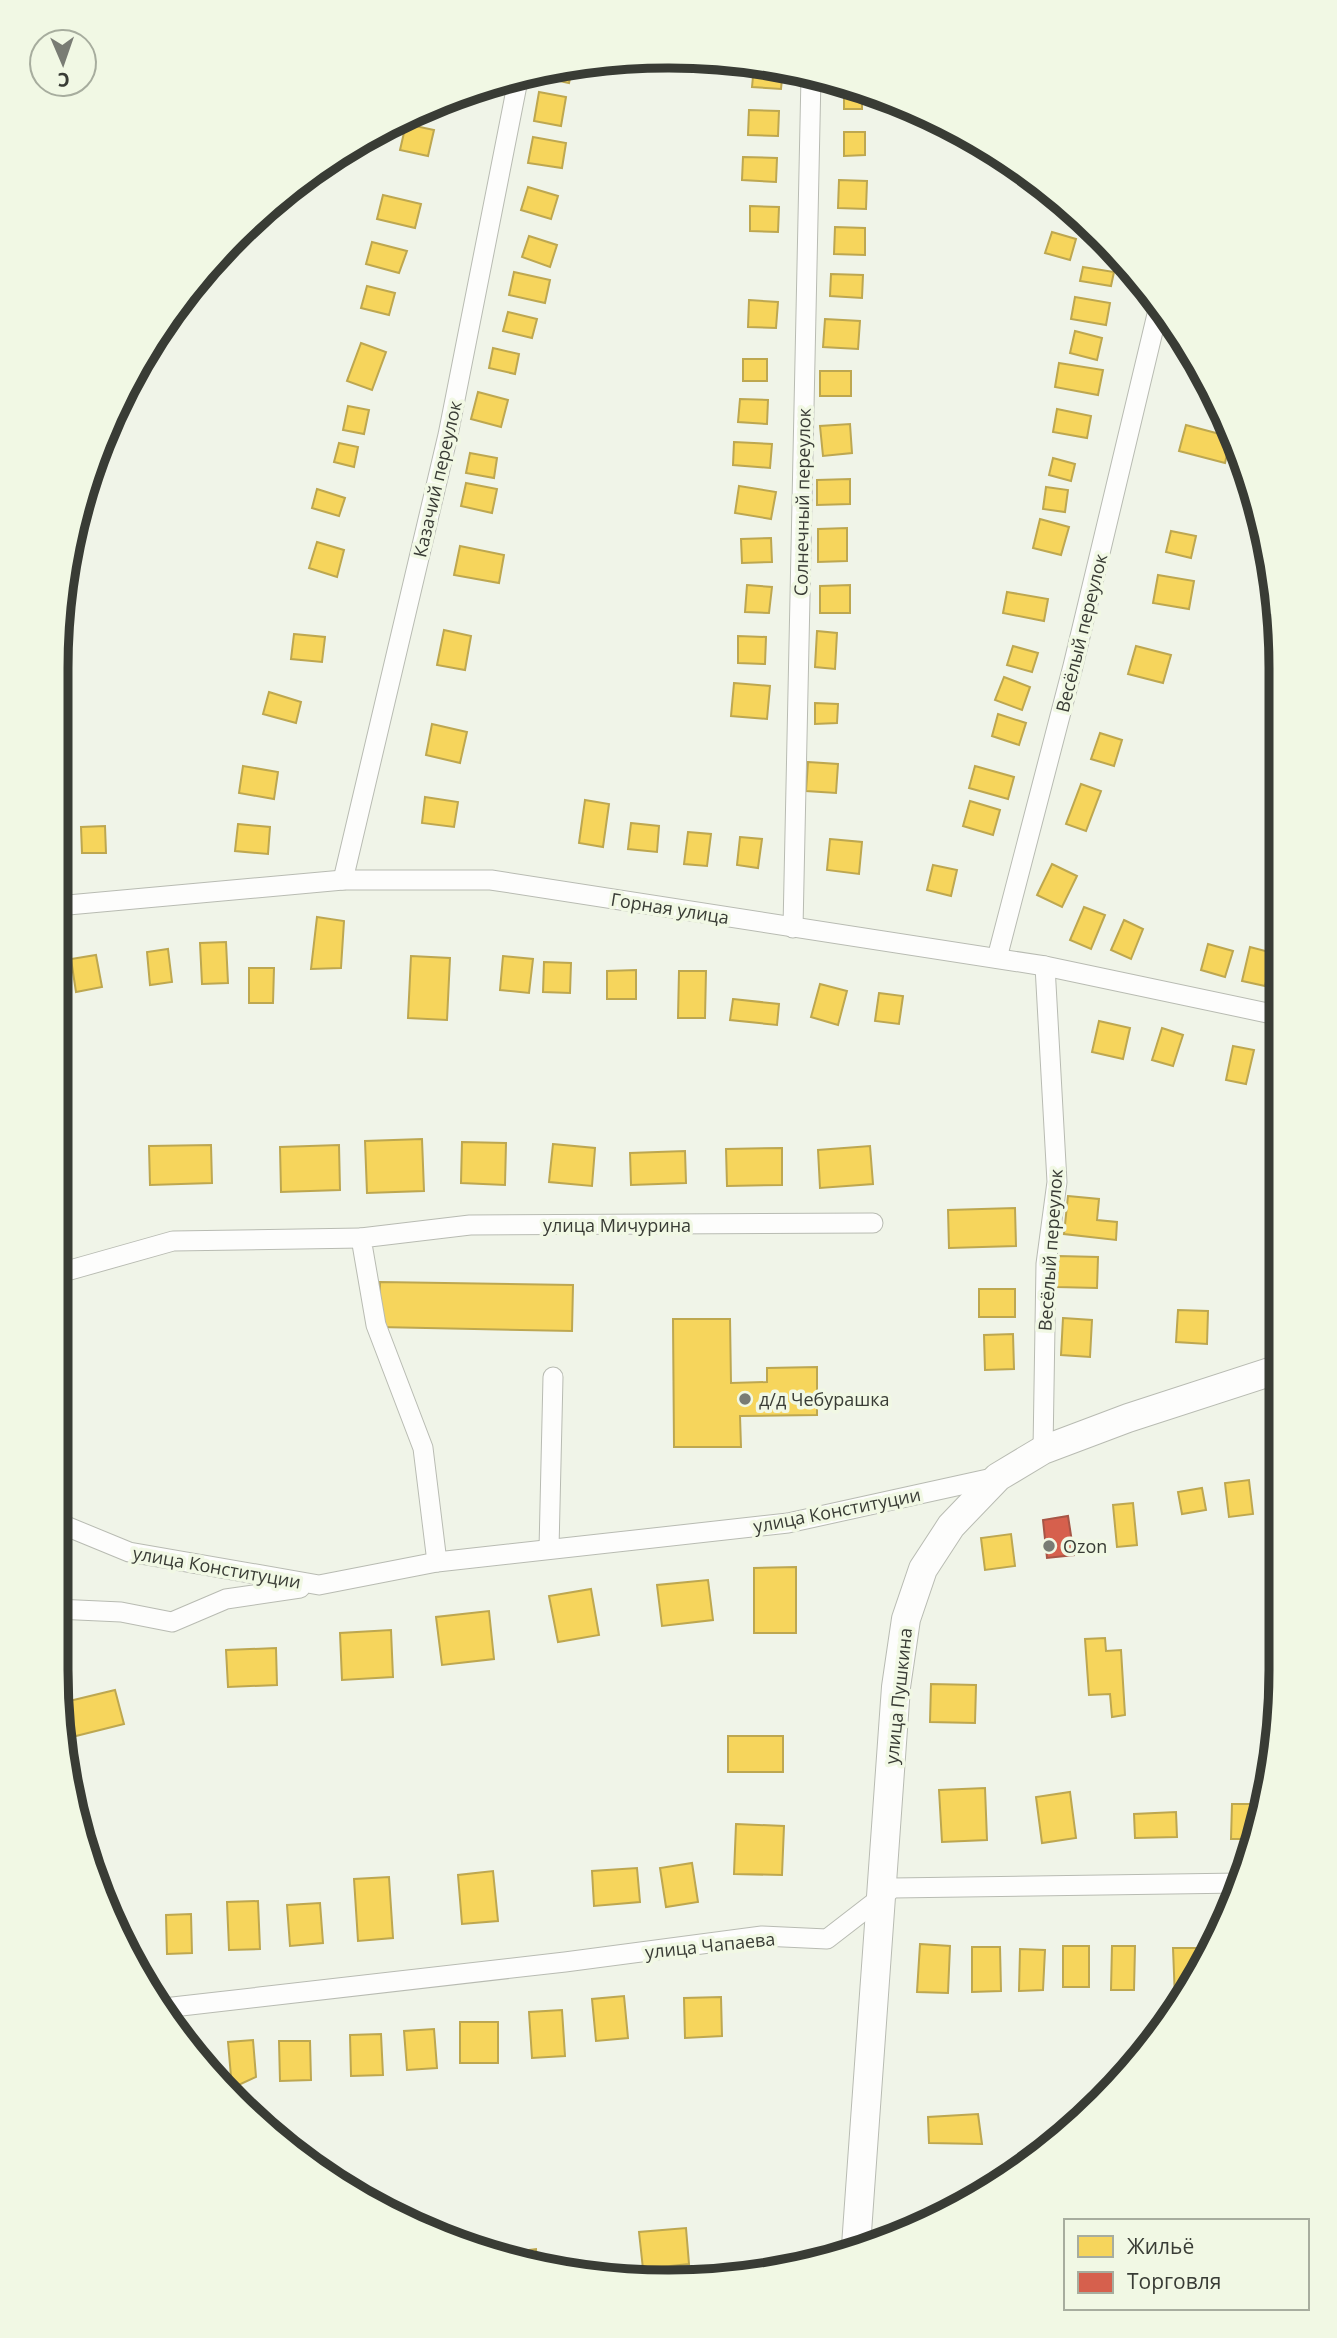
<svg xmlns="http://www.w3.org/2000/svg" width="1337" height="2338" font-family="'Open Sans',sans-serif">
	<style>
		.homes { fill: #f6d55c; stroke: #bda750; stroke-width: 2 }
		.shops { fill: #d6604d; stroke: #a75546; stroke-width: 2 }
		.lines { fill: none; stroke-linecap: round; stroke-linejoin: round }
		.street-casing { stroke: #b8bbb2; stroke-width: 21 }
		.secondary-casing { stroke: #b8bbb2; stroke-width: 30 }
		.street { stroke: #fdfdfc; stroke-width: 19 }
		.secondary { stroke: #fdfdfc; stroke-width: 28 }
		.poi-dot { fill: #797c74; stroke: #f1f8e4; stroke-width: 2.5 }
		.labels { text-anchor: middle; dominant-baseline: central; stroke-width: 7; stroke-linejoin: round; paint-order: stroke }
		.street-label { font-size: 18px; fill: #393c35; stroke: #f1f8e4 }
		.poi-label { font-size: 18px; fill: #393c35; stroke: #f1f8e4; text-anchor: start }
		.rim { fill: none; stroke: #393c35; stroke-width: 9 }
	</style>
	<rect width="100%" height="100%" fill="#f0f4e8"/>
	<g class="homes">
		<polygon points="573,66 569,83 541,77 542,71"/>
		<polygon points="754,66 783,69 781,89 752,87"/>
		<polygon points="844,83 862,88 862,109 844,109"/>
		<polygon points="539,92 566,97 561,126 534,121"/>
		<polygon points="749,110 779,111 778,136 748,135"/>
		<polygon points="406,124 434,130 428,156 400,150"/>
		<polygon points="844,132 865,132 865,155 844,156"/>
		<polygon points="533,137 566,143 562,168 528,163"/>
		<polygon points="743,157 777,158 776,182 742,180"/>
		<polygon points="839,180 867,181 866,209 838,208"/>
		<polygon points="528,187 558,196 551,219 521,210"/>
		<polygon points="383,195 421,204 415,228 377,219"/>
		<polygon points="750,206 779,207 778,232 750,231"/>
		<polygon points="835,227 865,228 865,255 834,254"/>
		<polygon points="1052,232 1076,239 1070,260 1045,253"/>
		<polygon points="529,236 557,245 550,267 522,257"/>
		<polygon points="372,242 407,251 399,273 366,264"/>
		<polygon points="1083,267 1114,272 1111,286 1080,281"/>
		<polygon points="514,272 550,280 545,303 509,295"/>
		<polygon points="831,274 863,275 862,298 830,296"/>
		<polygon points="367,286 395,293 389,315 361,308"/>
		<polygon points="1075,297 1110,303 1106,325 1071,319"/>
		<polygon points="749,300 778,302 776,328 748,327"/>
		<polygon points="508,312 537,319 532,338 503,331"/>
		<polygon points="825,319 860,321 858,349 823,347"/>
		<polygon points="1075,331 1102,338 1097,360 1070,353"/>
		<polygon points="361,343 386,352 372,390 347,381"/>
		<polygon points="493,348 519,354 515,374 489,368"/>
		<rect x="743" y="359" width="24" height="22"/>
		<polygon points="1059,363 1103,370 1098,395 1055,387"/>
		<rect x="820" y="371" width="31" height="25"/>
		<polygon points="478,392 508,400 501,427 471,419"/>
		<polygon points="740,399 768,400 767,424 738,422"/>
		<polygon points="348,406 369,410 364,434 343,430"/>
		<polygon points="1057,409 1091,416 1087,438 1053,432"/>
		<polygon points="850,424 852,453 823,456 820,426"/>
		<polygon points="1186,425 1231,437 1225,463 1179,451"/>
		<polygon points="734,442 772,444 770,468 733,465"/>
		<polygon points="339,443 358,447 354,467 334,462"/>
		<polygon points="470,453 497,458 494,478 466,473"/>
		<polygon points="1053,458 1075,464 1071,481 1049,475"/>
		<polygon points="850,479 850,504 817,505 817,480"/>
		<polygon points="466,483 497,489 492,513 461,506"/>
		<polygon points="739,486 776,492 771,519 735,513"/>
		<polygon points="1046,487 1068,490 1065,512 1043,509"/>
		<polygon points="317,489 345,498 339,516 312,508"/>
		<polygon points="1040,519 1069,527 1061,555 1033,548"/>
		<polygon points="847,528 847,561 818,562 818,529"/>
		<polygon points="1171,531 1196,536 1191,558 1166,552"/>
		<polygon points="771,538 772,562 742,563 741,539"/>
		<polygon points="317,542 344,550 337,577 309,568"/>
		<polygon points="460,546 504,555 499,583 454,575"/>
		<polygon points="1158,575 1194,581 1189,609 1153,603"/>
		<polygon points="747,585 772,587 769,613 745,612"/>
		<polygon points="850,585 850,613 820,613 820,586"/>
		<polygon points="1007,592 1048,599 1044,621 1003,613"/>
		<polygon points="444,630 471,636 465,670 437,665"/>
		<polygon points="817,631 837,633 835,669 815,667"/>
		<polygon points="294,634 325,637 322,662 291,659"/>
		<polygon points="738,636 766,637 765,664 738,663"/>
		<polygon points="1013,646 1038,653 1032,672 1007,665"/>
		<polygon points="1136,646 1171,655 1163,683 1128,674"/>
		<polygon points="1004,677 1030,687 1022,710 995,700"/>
		<polygon points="734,683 770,686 767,719 731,716"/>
		<polygon points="269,692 301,702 296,723 263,714"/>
		<polygon points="815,703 838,704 837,723 815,724"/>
		<polygon points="998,714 1026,723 1019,745 992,736"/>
		<polygon points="432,724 467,732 460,763 426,755"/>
		<polygon points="1100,733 1122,740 1114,766 1091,759"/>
		<polygon points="808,762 838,764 836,793 806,791"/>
		<polygon points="243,766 278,772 274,799 239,793"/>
		<polygon points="975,766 1014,777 1008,799 969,788"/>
		<polygon points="1081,784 1101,791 1086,831 1066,824"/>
		<polygon points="425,797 458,802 454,827 422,823"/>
		<polygon points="585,800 609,804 603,847 579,843"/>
		<polygon points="970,801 1000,810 993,835 963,826"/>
		<polygon points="631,823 659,826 657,852 628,849"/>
		<polygon points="238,824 270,827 268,854 235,851"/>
		<polygon points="105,826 106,853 82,853 81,827"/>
		<polygon points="688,832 711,834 707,866 684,864"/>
		<polygon points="57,835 70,835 69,857 57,857"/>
		<polygon points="740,837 762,839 758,868 737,865"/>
		<polygon points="830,839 862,842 859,874 827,870"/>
		<polygon points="1052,864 1077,876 1062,907 1037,895"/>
		<polygon points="933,865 957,870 951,896 927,890"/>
		<polygon points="1084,907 1105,915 1091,949 1070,940"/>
		<polygon points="317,917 344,921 341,968 311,969"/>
		<polygon points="1124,920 1143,929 1131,959 1111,950"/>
		<polygon points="226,942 228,983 202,984 200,943"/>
		<polygon points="1208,944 1233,951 1225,977 1201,970"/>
		<polygon points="1250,947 1273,953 1265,986 1242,981"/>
		<polygon points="168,949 172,982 150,985 147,952"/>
		<polygon points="96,955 102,987 76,992 71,959"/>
		<polygon points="411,956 450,958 447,1020 408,1018"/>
		<polygon points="503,956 533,959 529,993 500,990"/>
		<polygon points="544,962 571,963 570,993 543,992"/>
		<polygon points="249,968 274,968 273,1003 249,1003"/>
		<polygon points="636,970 636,999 607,999 607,971"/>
		<polygon points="679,971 706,971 705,1018 678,1018"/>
		<polygon points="820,984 847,991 838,1025 811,1017"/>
		<polygon points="879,993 903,996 899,1024 875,1021"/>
		<polygon points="733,999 779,1004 777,1025 730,1020"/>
		<polygon points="1099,1021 1130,1028 1123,1059 1092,1052"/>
		<polygon points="1162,1028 1183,1035 1173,1066 1152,1060"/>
		<polygon points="1233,1046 1254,1050 1246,1084 1226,1080"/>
		<polygon points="422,1139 424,1191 367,1193 365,1141"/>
		<polygon points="462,1142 506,1143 505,1185 461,1183"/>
		<polygon points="553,1144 595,1148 592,1186 549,1182"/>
		<polygon points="211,1145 212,1183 150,1185 149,1146"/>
		<polygon points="339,1145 340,1190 281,1192 280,1147"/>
		<polygon points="870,1146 873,1184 820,1188 818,1150"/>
		<polygon points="782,1148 782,1185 727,1186 726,1149"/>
		<polygon points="685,1151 686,1183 631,1185 630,1153"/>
		<polygon points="1068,1196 1099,1199 1097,1220 1117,1222 1116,1240 1064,1234"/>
		<polygon points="1015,1208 1016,1246 949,1248 948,1210"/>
		<polygon points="1058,1256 1098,1257 1097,1288 1057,1287"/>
		<polygon points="380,1282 573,1285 572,1331 379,1327"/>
		<rect x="979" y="1289" width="36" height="28"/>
		<polygon points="1178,1310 1208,1311 1207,1344 1176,1342"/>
		<polygon points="1063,1318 1092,1320 1090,1357 1061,1355"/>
		<polygon points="673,1319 730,1319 731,1383 767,1382 767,1368 817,1367 817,1415 740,1416 741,1447 674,1447"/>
		<polygon points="1013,1334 1014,1369 985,1370 984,1335"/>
		<polygon points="1279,1478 1279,1503 1272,1480"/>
		<polygon points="1249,1480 1253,1514 1229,1517 1225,1483"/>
		<polygon points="1202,1488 1206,1510 1182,1514 1178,1492"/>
		<polygon points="1133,1503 1137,1545 1117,1547 1113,1505"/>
		<polygon points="1011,1534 1015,1566 985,1570 981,1538"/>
		<polygon points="796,1567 796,1633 754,1633 754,1568"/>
		<polygon points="708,1580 713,1620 662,1626 657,1585"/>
		<polygon points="591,1589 599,1635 558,1642 549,1596"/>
		<polygon points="489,1611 494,1659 442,1665 436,1617"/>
		<polygon points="391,1630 393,1677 342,1680 340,1633"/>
		<polygon points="1105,1638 1106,1651 1121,1650 1125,1715 1112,1717 1110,1694 1089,1695 1085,1639"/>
		<polygon points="276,1648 277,1685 228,1687 226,1650"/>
		<polygon points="931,1684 976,1685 975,1723 930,1722"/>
		<polygon points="115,1690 124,1724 68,1738 61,1703"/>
		<rect x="728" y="1736" width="55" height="36"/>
		<polygon points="985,1788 987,1840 942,1842 939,1790"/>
		<polygon points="1070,1792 1076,1838 1042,1843 1036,1797"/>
		<polygon points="1232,1804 1261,1804 1254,1839 1231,1839"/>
		<polygon points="1176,1812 1177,1837 1135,1838 1134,1814"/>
		<polygon points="736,1824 784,1826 782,1875 734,1874"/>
		<polygon points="692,1863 698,1902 666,1907 660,1868"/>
		<polygon points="637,1868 640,1902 594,1906 592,1871"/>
		<polygon points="493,1871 498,1921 462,1924 458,1875"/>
		<polygon points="389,1877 393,1938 358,1941 354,1879"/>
		<polygon points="258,1901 260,1949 229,1950 227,1902"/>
		<polygon points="320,1903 323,1943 290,1946 287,1905"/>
		<polygon points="191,1914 192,1953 167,1954 166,1915"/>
		<polygon points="920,1944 950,1946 948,1993 917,1992"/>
		<rect x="1063" y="1946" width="26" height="41"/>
		<polygon points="1112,1946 1135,1946 1134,1990 1111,1990"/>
		<polygon points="972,1947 1000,1947 1001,1991 972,1992"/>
		<polygon points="1173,1948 1201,1948 1201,1970 1180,1999 1175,1999"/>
		<polygon points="1020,1949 1045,1950 1043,1990 1019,1991"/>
		<polygon points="624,1996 628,2038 596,2041 592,1999"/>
		<polygon points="721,1997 722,2036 685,2038 684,1998"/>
		<polygon points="562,2010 565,2056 532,2058 529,2012"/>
		<rect x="460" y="2022" width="38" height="41"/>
		<polygon points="434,2029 437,2068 407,2070 404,2031"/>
		<polygon points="381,2034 383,2075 351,2076 350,2035"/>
		<polygon points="253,2040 256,2077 232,2088 228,2042"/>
		<polygon points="279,2041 310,2041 311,2080 280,2081"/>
		<polygon points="978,2114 982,2144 929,2143 928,2117"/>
		<polygon points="932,2207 948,2207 932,2217"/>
		<polygon points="686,2228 689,2264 643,2269 639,2232"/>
		<polygon points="536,2249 537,2264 510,2261 495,2254"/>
	</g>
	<polygon class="shops" points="1068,1516 1074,1555 1047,1558 1043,1520"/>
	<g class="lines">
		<defs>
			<g id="street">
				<polyline points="343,880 448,435 519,75"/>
				<polyline points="57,906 343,880 491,880 1045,966 1277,1015"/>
				<polyline points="793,928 811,76"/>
				<polyline points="997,958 1073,666 1159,306"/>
				<polyline points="56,1274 173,1241 361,1238"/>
				<polyline points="1043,1450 1046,1264 1057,1182 1045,966"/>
				<polyline points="56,1522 129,1552 319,1585 437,1562 788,1523 997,1477"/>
				<polyline points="549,1549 553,1377"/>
				<polyline points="437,1562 423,1448 376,1325 361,1238 470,1225 873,1223"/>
				<polyline points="56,1609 121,1612 172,1622 226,1599 300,1588"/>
				<polyline points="164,2008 565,1962 762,1936 827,1939 893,1888 1241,1883"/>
			</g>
			<polyline id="secondary" points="856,2246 896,1687 906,1619 923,1569 951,1526 998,1477 1043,1450 1128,1418 1279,1369"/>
		</defs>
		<use href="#street" class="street-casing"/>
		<use href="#secondary" class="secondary-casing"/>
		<use href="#street" class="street"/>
		<use href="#secondary" class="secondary"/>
	</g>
	<g class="poi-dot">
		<circle cx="745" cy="1399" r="7"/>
		<circle cx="1049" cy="1546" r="7"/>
	</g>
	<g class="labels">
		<g class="street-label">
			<text transform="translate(437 479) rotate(-77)">Казачий переулок</text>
			<text transform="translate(802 502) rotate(-89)">Солнечный переулок</text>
			<text transform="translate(1081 633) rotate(-76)">Весёлый переулок</text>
			<text transform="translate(670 908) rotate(9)">Горная улица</text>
			<text x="617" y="1225">улица Мичурина</text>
			<text transform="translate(1050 1250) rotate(-86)">Весёлый переулок</text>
			<text transform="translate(837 1510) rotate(-11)">улица Конституции</text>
			<text transform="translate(217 1567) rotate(10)">улица Конституции</text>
			<text transform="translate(898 1696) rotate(-84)">улица Пушкина</text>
			<text transform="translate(710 1945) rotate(-6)">улица Чапаева</text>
		</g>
		<g class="poi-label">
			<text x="759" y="1399">д/д Чебурашка</text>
			<text x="1063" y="1546">Ozon</text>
		</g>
	</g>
	<path d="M0 0H1337V2338H0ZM668 68H669A600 600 0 0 1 1269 668V1670A600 600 0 0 1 669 2270H668A600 600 0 0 1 68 1670V668A600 600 0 0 1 668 68Z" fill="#f1f8e4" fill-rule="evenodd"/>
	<path class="rim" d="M668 68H669A600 600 0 0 1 1269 668V1670A600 600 0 0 1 669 2270H668A600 600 0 0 1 68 1670V668A600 600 0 0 1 668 68Z"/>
	<rect x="1064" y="2219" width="245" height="91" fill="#f1f8e4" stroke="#a7ad9e" stroke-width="2"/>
	<rect x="1078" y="2236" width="35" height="21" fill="#f6d55c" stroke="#a7ad9e" stroke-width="2"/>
	<text x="1127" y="2254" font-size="21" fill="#393c35">Жильё</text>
	<rect x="1078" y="2272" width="35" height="21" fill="#d6604d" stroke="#a7ad9e" stroke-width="2"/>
	<text x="1127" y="2289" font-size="21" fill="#393c35">Торговля</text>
	<g transform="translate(63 63) rotate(178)"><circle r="33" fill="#f1f8e4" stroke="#a7ad9e" stroke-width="2"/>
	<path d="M0-5L12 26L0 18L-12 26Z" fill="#797c74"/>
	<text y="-10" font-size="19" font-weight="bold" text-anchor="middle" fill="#393c35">С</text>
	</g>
</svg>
